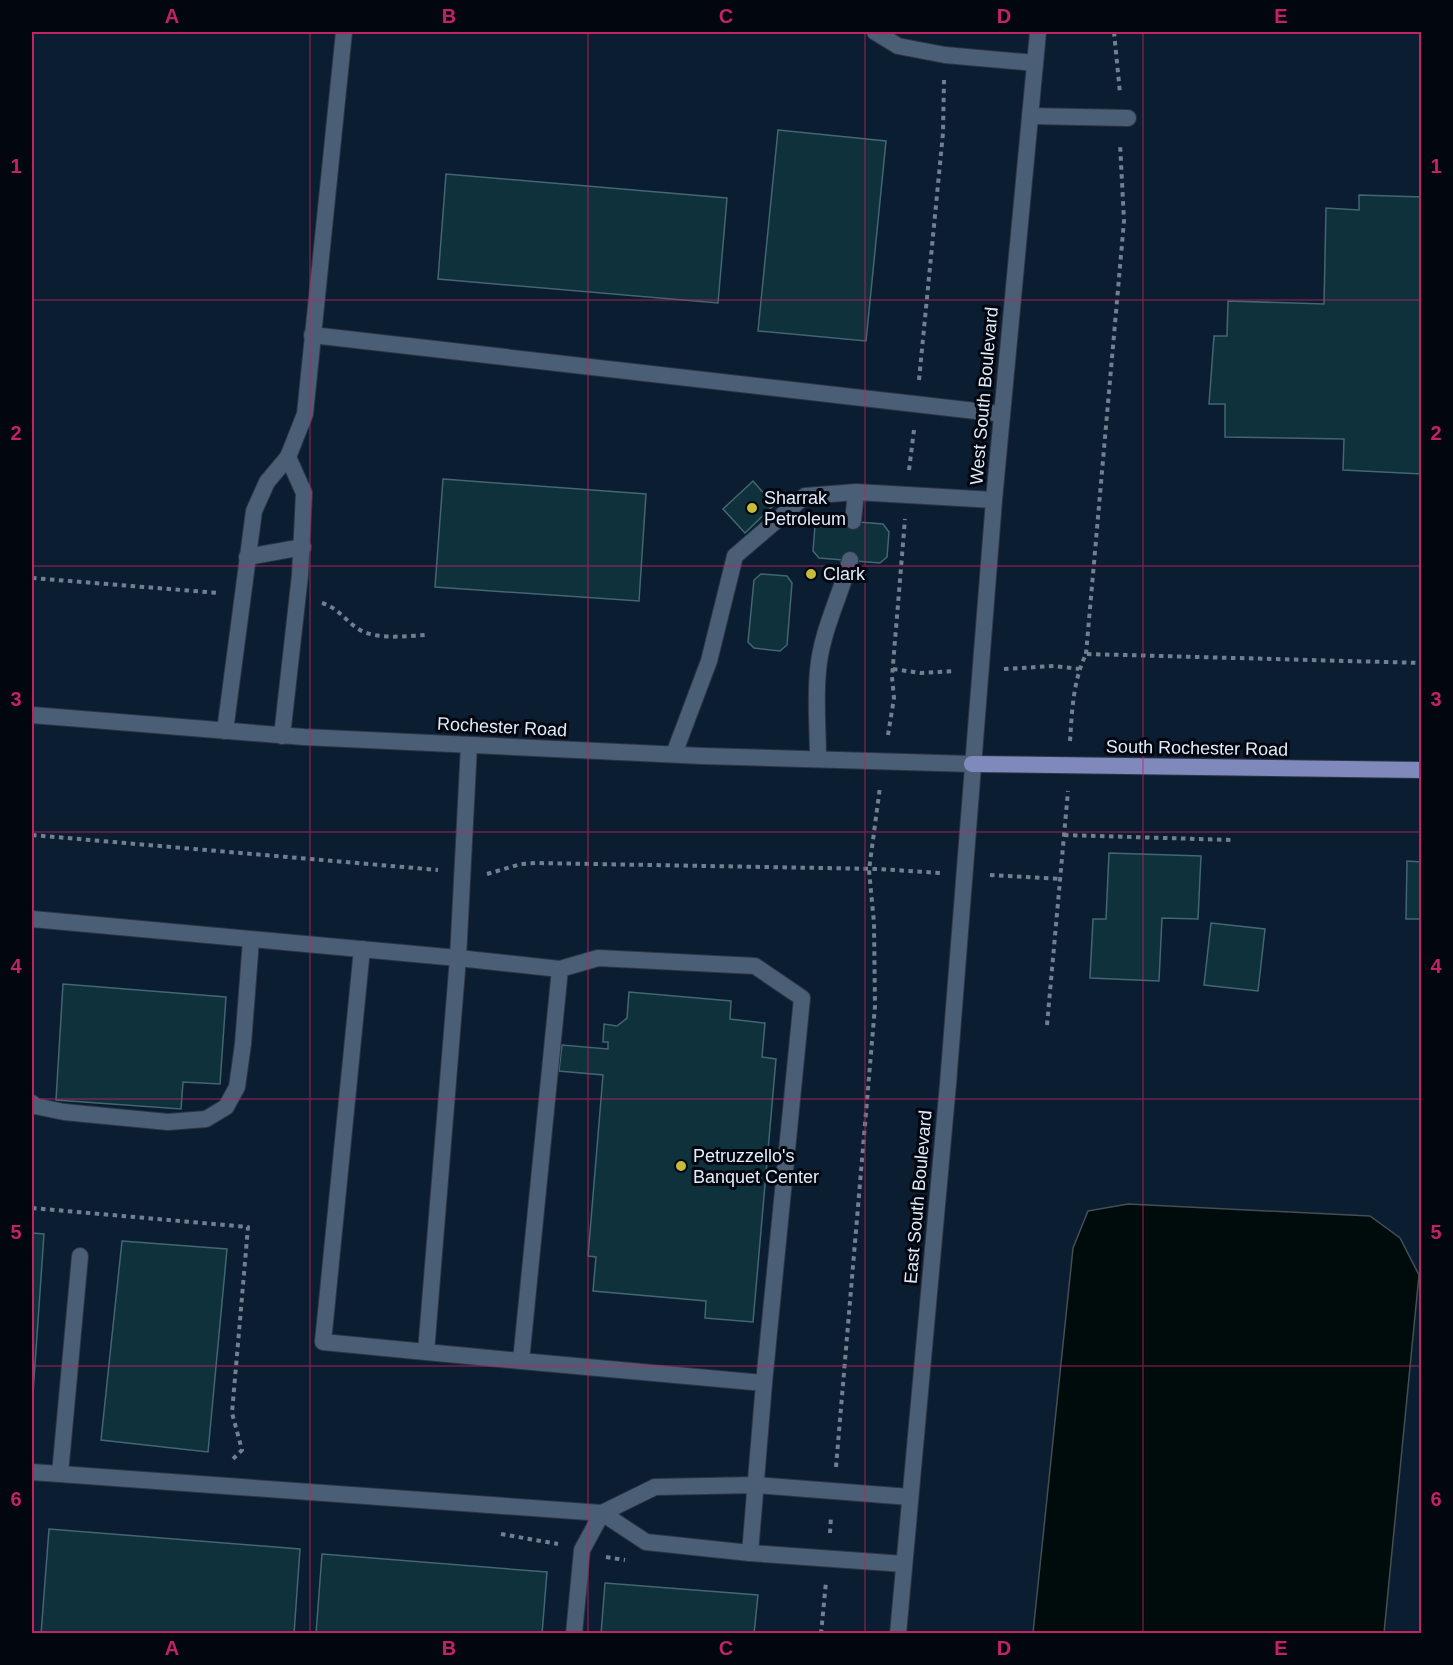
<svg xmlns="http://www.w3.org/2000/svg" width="1453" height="1665" font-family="Arial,sans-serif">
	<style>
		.water { fill: #000c0c; stroke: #434f53; stroke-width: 1.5 }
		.building { fill: #0e313c; stroke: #436672; stroke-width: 1.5 }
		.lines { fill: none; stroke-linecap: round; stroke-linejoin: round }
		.service-casing { stroke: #2d3444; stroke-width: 18 }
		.tertiary-casing { stroke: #2d3444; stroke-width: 18 }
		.secondary-casing { stroke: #2d3444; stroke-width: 18 }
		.primary-casing { stroke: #2d3444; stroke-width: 18 }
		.path { stroke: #718090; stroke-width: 4; stroke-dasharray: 4.5 4.5; stroke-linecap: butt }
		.service { stroke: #4a5e75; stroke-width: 16 }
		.tertiary { stroke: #4a5e75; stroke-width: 16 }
		.secondary { stroke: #4a5e75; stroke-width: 16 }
		.primary { stroke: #7f89bc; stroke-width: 16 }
		.grid { fill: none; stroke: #c42363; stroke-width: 1.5; stroke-opacity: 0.55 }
		.poi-dot { fill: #c9bb3a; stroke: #02070f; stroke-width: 2 }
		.labels { text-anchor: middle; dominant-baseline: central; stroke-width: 6; stroke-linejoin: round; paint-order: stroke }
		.street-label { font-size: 18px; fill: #e0ecfa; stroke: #02070f }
		.poi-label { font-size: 18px; fill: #e0ecfa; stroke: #02070f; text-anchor: start }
		.neatline { fill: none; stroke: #c42363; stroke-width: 2 }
		.grid-label { font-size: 20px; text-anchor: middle; font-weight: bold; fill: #c42363 }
	</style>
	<rect width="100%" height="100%" fill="#0b1d30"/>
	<polygon class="water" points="1128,1204 1370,1216 1400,1238 1419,1275 1384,1633 1033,1633 1073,1248 1088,1211"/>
	<g class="building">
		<polygon points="778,130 886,141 866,341 758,331"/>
		<polygon points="446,174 727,198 718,303 438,279"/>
		<polygon points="1359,195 1422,197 1422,474 1343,470 1344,439 1225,437 1225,404 1209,404 1214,336 1227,336 1228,301 1324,304 1326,208 1359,210"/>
		<polygon points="443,479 646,494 639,601 435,587"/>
		<polygon points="753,481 774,505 745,533 723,509"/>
		<polygon points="822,519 883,524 889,532 887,557 880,563 819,558 813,551 815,526"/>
		<polygon points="761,574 787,576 792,583 787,645 780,651 754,648 748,642 754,580"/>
		<polygon points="1109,853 1201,856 1198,919 1162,918 1159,981 1090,978 1093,919 1106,919"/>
		<polygon points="1407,861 1422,862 1422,919 1406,919"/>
		<polygon points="1211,923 1265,929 1258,991 1204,985"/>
		<polygon points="63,984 226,997 220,1084 183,1082 181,1109 56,1100"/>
		<polygon points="629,992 731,1001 730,1019 765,1023 762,1057 776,1059 753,1322 705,1318 706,1301 593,1291 596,1257 588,1256 603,1075 559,1071 562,1045 608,1049 608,1042 603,1042 604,1024 617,1026 627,1018"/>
		<polygon points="32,1233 44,1234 32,1408"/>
		<polygon points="122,1241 227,1249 208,1452 101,1440"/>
		<polygon points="49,1529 300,1549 294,1634 41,1634"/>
		<polygon points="322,1554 547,1572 542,1634 316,1634"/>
		<polygon points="605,1583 758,1595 754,1634 601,1634"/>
	</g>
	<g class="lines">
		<defs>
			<g id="service">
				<polyline points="875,32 898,46 945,55 1035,63"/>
				<polyline points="1030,116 1128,118"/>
				<polyline points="312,335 1002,414"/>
				<polyline points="853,521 856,492"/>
				<polyline points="247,557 303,547"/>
				<polyline points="225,731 254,511 267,482 288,457 305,414 344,32"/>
				<polyline points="282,736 300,575 304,493 288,457"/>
				<polyline points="674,754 709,661 735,556 805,496 856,492 994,500"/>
				<path d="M818,759C818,730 815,700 818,671C821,632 840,597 850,560"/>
				<polyline points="32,919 458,958 469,745"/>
				<polyline points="362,949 323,1342 426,1352 458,958 560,969 521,1361 426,1352"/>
				<polyline points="560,969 598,958 755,966 802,998 764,1383"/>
				<polyline points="32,1103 35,1106 64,1112 168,1122 206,1119 226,1107 237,1087 243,1044 251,940"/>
				<polyline points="521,1361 764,1383 750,1553"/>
				<polyline points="32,1472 602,1513 582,1550 574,1634"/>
				<polyline points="60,1474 80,1256"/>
				<polyline points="904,1564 750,1553 646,1542 602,1513 655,1487 756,1485 910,1497"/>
			</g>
			<polyline id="tertiary" points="898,1634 948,1084 994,500 1038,32"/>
			<polyline id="secondary" points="32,715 304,737 703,756 972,764"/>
			<polyline id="primary" points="972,764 1422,770"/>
		</defs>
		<use href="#service" class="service-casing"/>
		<use href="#tertiary" class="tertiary-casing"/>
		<use href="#secondary" class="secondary-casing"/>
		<use href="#primary" class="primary-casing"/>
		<g class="path">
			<polyline points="1114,32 1120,93"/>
			<polyline points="919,380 943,133 944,80"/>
			<polyline points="909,470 914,430"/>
			<polyline points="32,578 219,593"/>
			<path d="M322,603C339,608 346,622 360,630C378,640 406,636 426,635"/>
			<polyline points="1086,654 1124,221 1120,143"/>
			<polyline points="893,669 921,673 955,671"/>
			<polyline points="1004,669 1054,666 1079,669"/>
			<polyline points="888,735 894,698 892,677 905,519"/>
			<path d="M1070,741C1072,711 1073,681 1086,654L1422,663"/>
			<polyline points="32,835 438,870"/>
			<polyline points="1064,835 1232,840"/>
			<polyline points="487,874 521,864 536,863 879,869 940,873"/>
			<polyline points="990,875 1061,879"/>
			<polyline points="1047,1025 1068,791"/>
			<polyline points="32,1208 248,1227 232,1413 242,1450 232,1460"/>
			<polyline points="836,1467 875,1006 874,923 869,870 880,787"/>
			<polyline points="830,1533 831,1516"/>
			<polyline points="501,1534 558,1544"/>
			<polyline points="606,1557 625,1560"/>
			<polyline points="821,1634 826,1582"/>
		</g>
		<use href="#service" class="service"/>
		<use href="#tertiary" class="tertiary"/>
		<use href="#secondary" class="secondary"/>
		<use href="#primary" class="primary"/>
	</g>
	<path class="grid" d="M310,32V1634M588,32V1634M865,32V1634M1143,32V1634M32,300H1422M32,566H1422M32,832H1422M32,1099H1422M32,1366H1422"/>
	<g class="poi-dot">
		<circle cx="752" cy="508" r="6"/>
		<circle cx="811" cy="574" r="6"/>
		<circle cx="681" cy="1166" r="6"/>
	</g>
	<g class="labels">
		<g class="street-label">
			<text transform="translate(984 396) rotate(-85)">West South Boulevard</text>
			<text transform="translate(502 727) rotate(3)">Rochester Road</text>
			<text transform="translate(1197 748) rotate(1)">South Rochester Road</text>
			<text transform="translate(918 1197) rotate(-85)">East South Boulevard</text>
		</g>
		<g class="poi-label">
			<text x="764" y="498">Sharrak<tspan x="764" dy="21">Petroleum</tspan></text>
			<text x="823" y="574">Clark</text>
			<text x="693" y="1156">Petruzzello's<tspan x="693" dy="21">Banquet Center</tspan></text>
		</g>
	</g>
	<rect width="1453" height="1665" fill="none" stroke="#02070f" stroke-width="66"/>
	<rect x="33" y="33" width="1387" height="1599" class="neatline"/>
	<g class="grid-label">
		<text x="172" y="23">A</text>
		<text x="449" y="23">B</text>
		<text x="726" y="23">C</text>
		<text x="1004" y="23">D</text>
		<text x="1281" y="23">E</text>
		<text x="16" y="173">1</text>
		<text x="1436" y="173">1</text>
		<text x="16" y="440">2</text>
		<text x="1436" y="440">2</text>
		<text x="16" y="706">3</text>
		<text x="1436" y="706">3</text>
		<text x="16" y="973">4</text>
		<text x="1436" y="973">4</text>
		<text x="16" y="1239">5</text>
		<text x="1436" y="1239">5</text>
		<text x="16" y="1506">6</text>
		<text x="1436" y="1506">6</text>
		<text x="172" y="1655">A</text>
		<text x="449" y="1655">B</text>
		<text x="726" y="1655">C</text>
		<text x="1004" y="1655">D</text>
		<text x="1281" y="1655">E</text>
	</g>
</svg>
